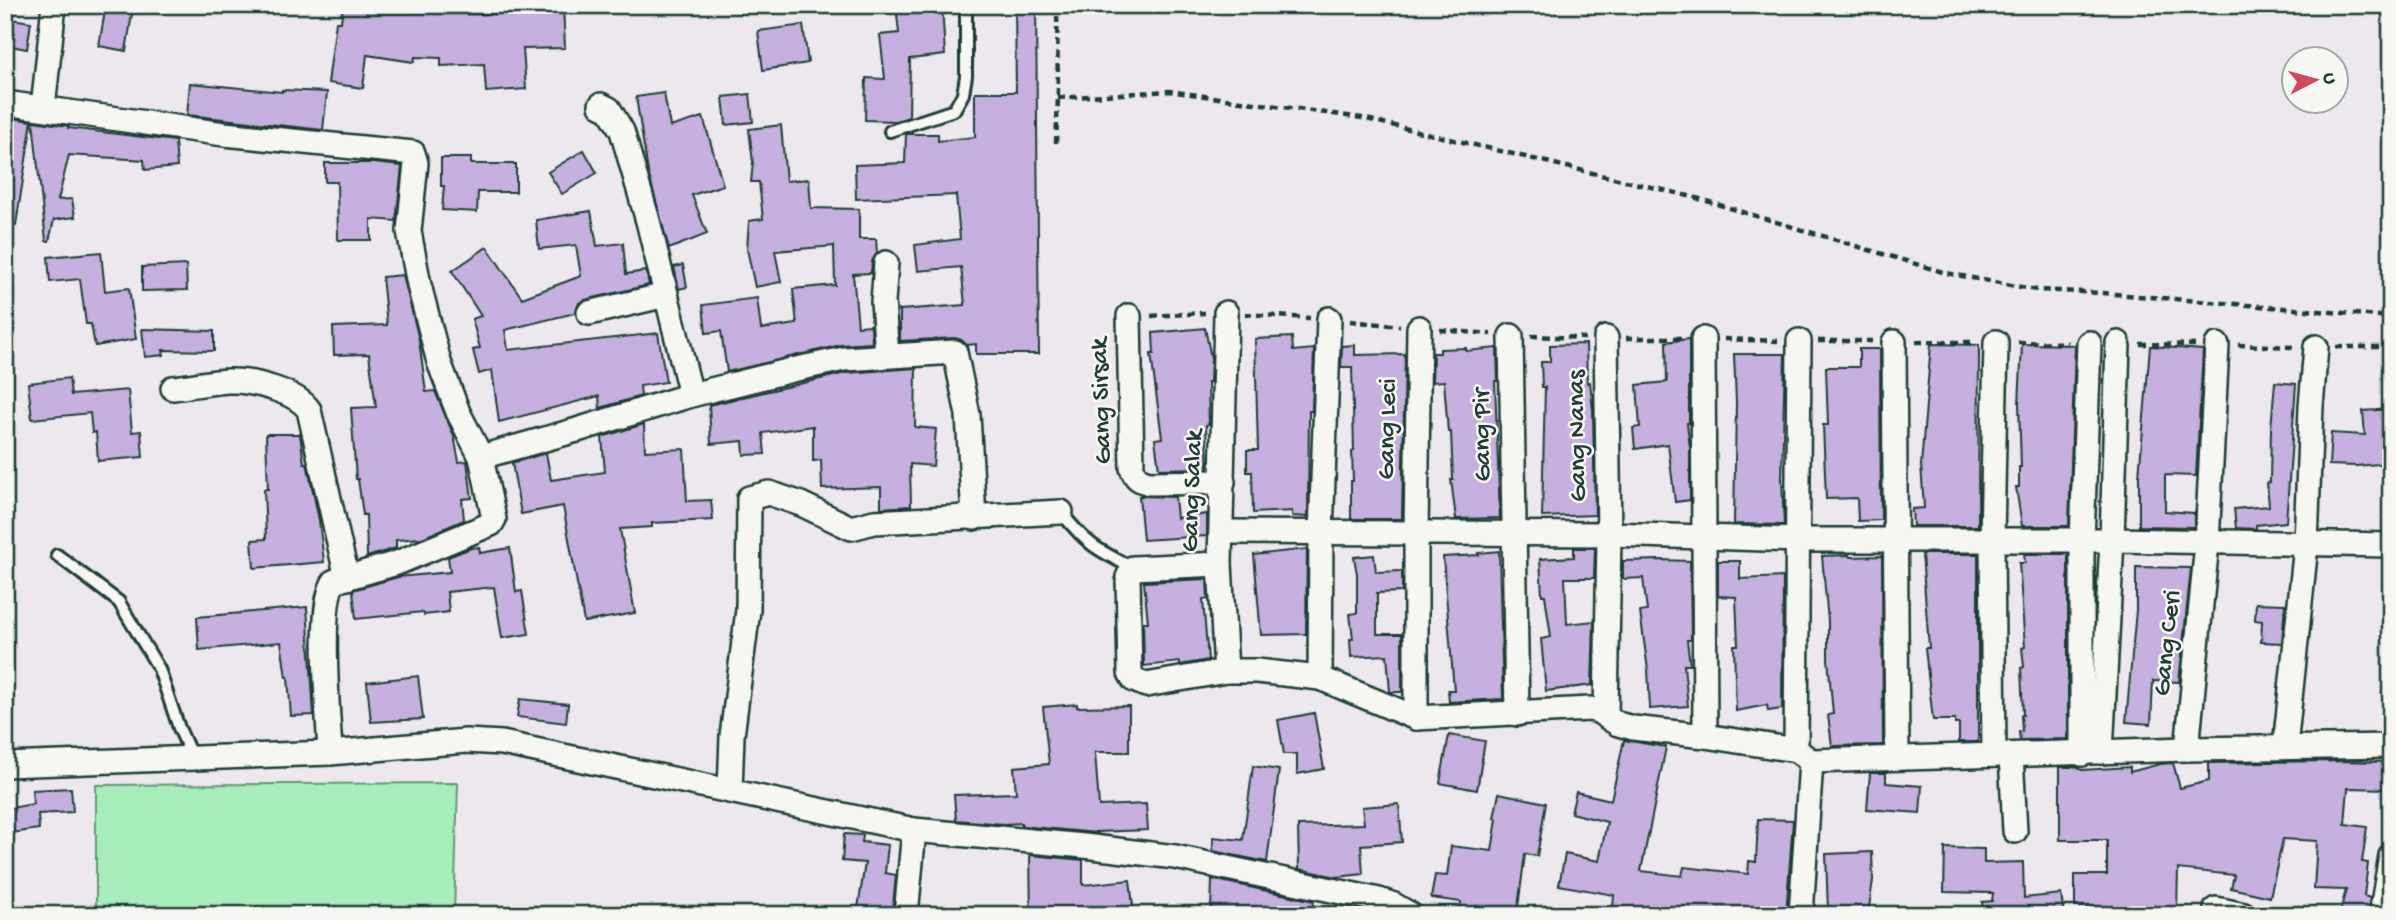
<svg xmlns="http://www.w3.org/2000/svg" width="2396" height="920" font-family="'Gochi Hand',sans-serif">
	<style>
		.green { fill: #a8eeba; stroke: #649677; stroke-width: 2 }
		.building { fill: #c5b0df; stroke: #1f3d34; stroke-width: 2 }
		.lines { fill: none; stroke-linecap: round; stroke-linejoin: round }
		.lane-casing { stroke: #1f3d34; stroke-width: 16 }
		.street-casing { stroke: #1f3d34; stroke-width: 28 }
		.path { stroke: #1f3d34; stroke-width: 4.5; stroke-dasharray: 7 5; stroke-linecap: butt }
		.lane { stroke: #f6f6f2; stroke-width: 10 }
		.street { stroke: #f6f6f2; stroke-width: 23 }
		.labels { text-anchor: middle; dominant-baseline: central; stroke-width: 5; stroke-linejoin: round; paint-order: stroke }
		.street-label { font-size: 26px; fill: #1f3d34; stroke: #f6f6f2 }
	</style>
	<rect width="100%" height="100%" fill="#ece8ee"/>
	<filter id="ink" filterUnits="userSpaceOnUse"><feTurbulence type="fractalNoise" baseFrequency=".0143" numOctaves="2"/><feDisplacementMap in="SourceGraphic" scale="14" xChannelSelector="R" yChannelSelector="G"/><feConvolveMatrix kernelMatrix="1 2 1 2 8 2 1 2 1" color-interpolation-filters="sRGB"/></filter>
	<g filter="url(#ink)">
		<polygon class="green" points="458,783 454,915 96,915 96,785"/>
		<g class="building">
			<polygon points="106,5 133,8 126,51 99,46"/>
			<polygon points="343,5 396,5 395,11 440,13 440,7 467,7 467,14 495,14 532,9 531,5 563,5 565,48 523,49 526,89 486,92 484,64 441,66 441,58 415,57 414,62 367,55 363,88 328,83 336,22 341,22"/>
			<polygon points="896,5 942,5 945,55 910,59 909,117 896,121 865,120 866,78 885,79 880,35 899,33"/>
			<polygon points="1015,5 1036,5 1039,354 976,354 976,344 967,345 961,340 955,338 900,341 900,310 965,305 961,267 918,271 915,245 960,239 956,195 856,199 855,165 905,163 906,134 938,134 938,141 975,137 975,92 1016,92"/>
			<polygon points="5,18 31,22 27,49 5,45"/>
			<polygon points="803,25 808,63 763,70 758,31"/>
			<polygon points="190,83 282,92 282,90 327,92 323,130 187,115"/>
			<polygon points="664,93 670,127 703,117 723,185 692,195 707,234 669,249 648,172 636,97"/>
			<polygon points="750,94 753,122 726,125 723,97"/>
			<polygon points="5,117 32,121 16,225 5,225"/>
			<polygon points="33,121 69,126 68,128 175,141 177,167 145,170 144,160 69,155 58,200 72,199 75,217 54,220 49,241 46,241"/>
			<polygon points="781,125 786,181 809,179 811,208 859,209 859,239 876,239 877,253 872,261 871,273 853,274 858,326 871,325 872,343 841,345 727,372 721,331 706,333 703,305 757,298 761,329 797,324 793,289 835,285 834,246 775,251 781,282 755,287 747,249 749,221 763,219 759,182 751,182 753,162 749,129"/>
			<polygon points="584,150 597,173 562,194 548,172"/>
			<polygon points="441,158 471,158 471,164 516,164 516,192 478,192 477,212 442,210 444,186 441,186"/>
			<polygon points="325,163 373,163 402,166 396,221 371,219 371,240 338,240 337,182 325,182"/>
			<polygon points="591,211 597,246 623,243 626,274 646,271 649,285 585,300 579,303 575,313 505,330 508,350 658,333 666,382 640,386 641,396 600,408 599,396 499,422 492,370 479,374 473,350 480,348 472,319 481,316 452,271 487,247 522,298 581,276 576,245 539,249 536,220"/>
			<polygon points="101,252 105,291 129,288 136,339 95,346 91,324 86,324 80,279 50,282 48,257"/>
			<polygon points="186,265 187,290 142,291 142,267"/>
			<polygon points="683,265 687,287 679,289 674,267"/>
			<polygon points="403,275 419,340 426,392 435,391 454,436 459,462 467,461 472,498 462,499 464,520 422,538 396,540 396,548 367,557 366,515 363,515 358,479 356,479 351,408 376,407 369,354 334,355 333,327 387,325 382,277"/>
			<polygon points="1205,328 1211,358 1210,382 1208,382 1209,424 1206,425 1208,468 1159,469 1155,439 1162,438 1151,354 1154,354 1153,333"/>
			<polygon points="142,329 214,331 214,351 163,350 164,355 145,357"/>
			<polygon points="1292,337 1293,351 1314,349 1312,411 1309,411 1308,517 1292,516 1292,511 1253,513 1252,472 1247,472 1247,450 1258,450 1255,339"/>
			<polygon points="1689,339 1689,423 1687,423 1690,448 1690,500 1675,502 1668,444 1635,449 1633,428 1640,427 1637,385 1667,382 1666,342"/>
			<polygon points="1586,344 1587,383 1590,382 1593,410 1595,515 1542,517 1545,387 1542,387 1541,362 1550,362 1550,345"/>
			<polygon points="1931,344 1979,345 1978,526 1913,526 1912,509 1924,508 1921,465"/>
			<polygon points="2022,344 2075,345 2069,526 2022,526 2016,487 2019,487 2019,467 2021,467 2019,404"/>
			<polygon points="1355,345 1355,355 1405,354 1402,519 1351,519 1351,481 1353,481 1352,452 1354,451 1352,367 1341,367 1342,346"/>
			<polygon points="2150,346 2203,350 2196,476 2165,475 2165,511 2194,513 2194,527 2139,526 2139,476"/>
			<polygon points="1466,348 1466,351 1497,348 1498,381 1495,381 1500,518 1456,519 1451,480 1453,480 1451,432 1448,432 1444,381 1432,382 1433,353 1440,353 1440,349"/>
			<polygon points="1859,349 1880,349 1881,520 1858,521 1857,498 1826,499 1823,425 1828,425 1826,367 1859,367"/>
			<polygon points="1734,354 1785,354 1782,478 1784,525 1734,524 1736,402"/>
			<polygon points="916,368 915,427 936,429 933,466 910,464 911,506 881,508 881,487 822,489 821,460 813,461 813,426 763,433 765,454 744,455 743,441 711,444 709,405 846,373"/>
			<polygon points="69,378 71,395 128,390 132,432 141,431 143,457 98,461 96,432 92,433 90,413 32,419 28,383"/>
			<polygon points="2275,382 2296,384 2286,522 2256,525 2256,529 2236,528 2234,509 2269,506 2267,483 2270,482 2271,428"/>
			<polygon points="2391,409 2391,463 2356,466 2329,465 2331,433 2365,435 2363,411"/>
			<polygon points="644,424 645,451 684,449 687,501 711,500 713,520 652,523 652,527 620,529 635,613 584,622 563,506 521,514 512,463 546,453 551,480 605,472 602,437"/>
			<polygon points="266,434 300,434 304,463 307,463 319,520 324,562 254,568 252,540 266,539 264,489 268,489"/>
			<polygon points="1139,496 1175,497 1177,518 1207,514 1207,536 1143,540"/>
			<polygon points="479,547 480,553 510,548 516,592 522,591 529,634 502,638 494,587 447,592 449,612 424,615 423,612 356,619 353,590 398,577 450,572 448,557 471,548"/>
			<polygon points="1574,548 1595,548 1594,578 1565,578 1567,624 1594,621 1592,685 1546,691 1541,639 1551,637 1545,595 1542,595 1540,559 1574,557"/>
			<polygon points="1307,549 1306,634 1261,635 1254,555"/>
			<polygon points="1499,551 1503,699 1449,702 1448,690 1454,690 1443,557 1479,555 1478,553"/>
			<polygon points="1922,554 1978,554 1978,742 1959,742 1959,724 1955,724 1955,720 1933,720 1925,648 1929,648"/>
			<polygon points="2024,554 2068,554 2068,739 2020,740 2019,732 2022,731 2021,715 2023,715 2021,668 2024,667 2022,648 2025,647 2019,563 2025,563"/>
			<polygon points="1374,555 1376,572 1402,571 1402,592 1377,593 1377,634 1402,634 1402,692 1390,692 1387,655 1351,657 1350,639 1353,639 1350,614 1357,613 1357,574 1354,557"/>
			<polygon points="1849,555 1850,557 1882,556 1883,745 1832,746 1828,715 1833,714 1828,659 1828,621 1822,556"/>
			<polygon points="1660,560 1690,561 1691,640 1687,640 1690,665 1684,665 1688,706 1650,709 1648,670 1640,612 1647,611 1643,578 1623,579 1623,561"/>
			<polygon points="1718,561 1740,561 1740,579 1783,577 1782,709 1768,711 1767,705 1736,711 1734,645 1738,645 1736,597 1718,596"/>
			<polygon points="2136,567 2191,568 2179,682 2153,681 2151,724 2126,722 2136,610"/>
			<polygon points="1207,579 1208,599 1203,600 1208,660 1180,665 1180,662 1144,666 1143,622 1148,622 1144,582"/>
			<polygon points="2256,603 2285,604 2282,643 2261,642 2262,621 2255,620"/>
			<polygon points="307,607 314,715 291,716 288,677 286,677 281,642 199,650 197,617"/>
			<polygon points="418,676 423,719 371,722 367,682"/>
			<polygon points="520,699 568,704 566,723 517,717"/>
			<polygon points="1077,704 1077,707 1129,706 1129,752 1095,752 1099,806 1146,804 1148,830 1096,832 1097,833 1021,826 1021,823 1003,824 956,820 954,795 1016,793 1014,767 1049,764 1043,707"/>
			<polygon points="1314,713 1324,769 1297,774 1297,754 1284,754 1278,720"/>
			<polygon points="1449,735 1485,741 1477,790 1440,783"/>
			<polygon points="1624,740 1666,747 1641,871 1682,876 1684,867 1748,874 1749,861 1756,862 1758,819 1793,820 1786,915 1681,915 1613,907 1614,895 1559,885 1565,854 1599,861 1607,822 1571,813 1576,792 1611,800"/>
			<polygon points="2329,761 2391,762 2391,789 2348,788 2345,824 2367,827 2362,862 2368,863 2364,896 2370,898 2367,915 2339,915 2346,890 2314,889 2317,841 2283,839 2270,897 2231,888 2234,875 2178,869 2177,913 2107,911 2107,907 2075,907 2075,875 2107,875 2107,840 2060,840 2060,767 2076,767 2082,770 2130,767 2130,772 2160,764 2173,763 2180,788 2209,781 2209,763"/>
			<polygon points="1253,766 1279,770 1267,862 1213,851 1213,837 1243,840"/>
			<polygon points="1870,773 1886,773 1886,783 1922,786 1920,813 1867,809"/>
			<polygon points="71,788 73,812 38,814 39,829 5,834 5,809 33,804 32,790"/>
			<polygon points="1499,793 1546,803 1537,856 1525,854 1517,915 1459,915 1461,902 1431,898 1435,875 1447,876 1451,846 1492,851 1497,819 1494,818"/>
			<polygon points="1399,804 1402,842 1361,845 1363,874 1337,877 1299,869 1298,826 1364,824 1362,807"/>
			<polygon points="844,834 863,835 862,842 888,845 885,873 896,875 892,915 857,915 865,863 842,861"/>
			<polygon points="1945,848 1984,849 1984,863 2023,862 2024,898 2061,894 2064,915 1983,915 1982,902 1992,901 1993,893 1944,892"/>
			<polygon points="1872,852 1873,880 1868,914 1828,912 1826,854"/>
			<polygon points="1030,855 1083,860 1083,885 1130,880 1134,915 1031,915"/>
			<polygon points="1212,879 1314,901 1311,915 1236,915 1211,912"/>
		</g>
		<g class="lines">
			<defs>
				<g id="lane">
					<polyline points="890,131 954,110 963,94 966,76 966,5"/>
					<path d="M1061,512C1086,544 1097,550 1133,568"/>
					<polyline points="57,555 119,602 159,669 179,728 192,757"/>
				</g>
				<g id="street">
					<path d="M5,103L224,134L413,153L416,163L409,231L419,285L439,362L458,412L481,457L494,519L491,524L397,563L335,581C317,601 329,721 330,753"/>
					<polyline points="601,105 609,109 622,131 648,221 691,395"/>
					<polyline points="43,108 54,5"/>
					<polyline points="886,263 883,302 887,355"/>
					<polyline points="589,313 666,295"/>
					<path d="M1129,316L1132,468C1135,478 1139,480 1149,483L1223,482"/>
					<polyline points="1511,336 1517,714"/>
					<polyline points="1703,339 1705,736"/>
					<polyline points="1894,342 1897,758"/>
					<path d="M173,388C191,386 210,382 228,381C251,380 296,391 309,410L347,578"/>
					<polyline points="481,457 577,430 691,395 792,370 844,359 955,352 968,415 974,518"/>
					<polyline points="1222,532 1609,534 1798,540 2112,540 2391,545"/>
					<polyline points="1220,564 1133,568 1128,577 1130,673 1134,680 1146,685 1226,671 1257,671 1320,678 1416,718 1590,709 1598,711 1618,724 1633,728 1705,736 1796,750 1811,761 2187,749 2391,746"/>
					<polyline points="1226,671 1220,564 1226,313"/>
					<polyline points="1320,678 1321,533 1329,319"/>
					<polyline points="1606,716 1609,534 1606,338"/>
					<polyline points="1416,718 1416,532 1419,328"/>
					<polyline points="2285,747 2306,545 2311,406 2316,347"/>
					<polyline points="2187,749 2207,543 2217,345"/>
					<polyline points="1796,750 1799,341"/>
					<polyline points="2101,752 2112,540 2118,343"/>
					<polyline points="2082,754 2082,541 2089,343"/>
					<polyline points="1994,755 1992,541 1996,342"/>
					<polyline points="2011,755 2015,831"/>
					<polyline points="5,765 330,753 466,741 502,743 914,830 1084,846 1175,857 1379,900 1394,905 1411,915"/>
					<polyline points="730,791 732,736 748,610 749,498 769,493 801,504 851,528 874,522 1061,512"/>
					<polyline points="2216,909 2244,915"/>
					<polyline points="906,915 914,830"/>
					<polyline points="1801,915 1811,761"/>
					<polyline points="2381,915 2391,856"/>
				</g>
			</defs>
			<use href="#lane" class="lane-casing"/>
			<use href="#street" class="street-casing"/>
			<g class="path">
				<polyline points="1058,98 1169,91 1362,118 1693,197 1946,273 2037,290 2103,293 2391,317"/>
				<polyline points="1056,143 1058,98 1057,5"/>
				<polyline points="1245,314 1310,318"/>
				<polyline points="1151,316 1205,313"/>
				<polyline points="1350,321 1400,326"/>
				<polyline points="1440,330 1491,334"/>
				<polyline points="1531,336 1585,338"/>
				<polyline points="1626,338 1683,338"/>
				<polyline points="1724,339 1778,341"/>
				<polyline points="1818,341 1872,341"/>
				<polyline points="1916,342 1974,342"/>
				<polyline points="2018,342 2068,343"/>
				<polyline points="2140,344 2198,345"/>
				<polyline points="2238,345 2296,347"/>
				<polyline points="2336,347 2391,347"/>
			</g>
			<use href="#lane" class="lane"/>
			<use href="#street" class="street"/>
		</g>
	</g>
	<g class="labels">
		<g class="street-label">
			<text transform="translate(1103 401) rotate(-92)">Gang Sirsak</text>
			<text transform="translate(1389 429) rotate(-89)">Gang Leci</text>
			<text transform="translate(1484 435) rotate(-91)">Gang Pir</text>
			<text transform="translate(1579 436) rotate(-91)">Gang Nanas</text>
			<text transform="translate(1194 491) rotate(-88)">Gang Salak</text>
			<text transform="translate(2169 643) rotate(-84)">Gang Ceri</text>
		</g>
	</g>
	<rect width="2396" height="920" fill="none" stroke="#f6f6f2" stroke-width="28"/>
	<rect x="14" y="14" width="2368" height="892" fill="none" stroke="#1f3d34" stroke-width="2.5" filter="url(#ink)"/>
	<g transform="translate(2315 80) rotate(84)"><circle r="33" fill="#f6f6f2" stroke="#a0aca6" stroke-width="2"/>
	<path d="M0-5L12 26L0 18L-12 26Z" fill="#d1495b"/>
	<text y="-10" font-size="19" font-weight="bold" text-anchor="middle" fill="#1f3d34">U</text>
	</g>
</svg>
